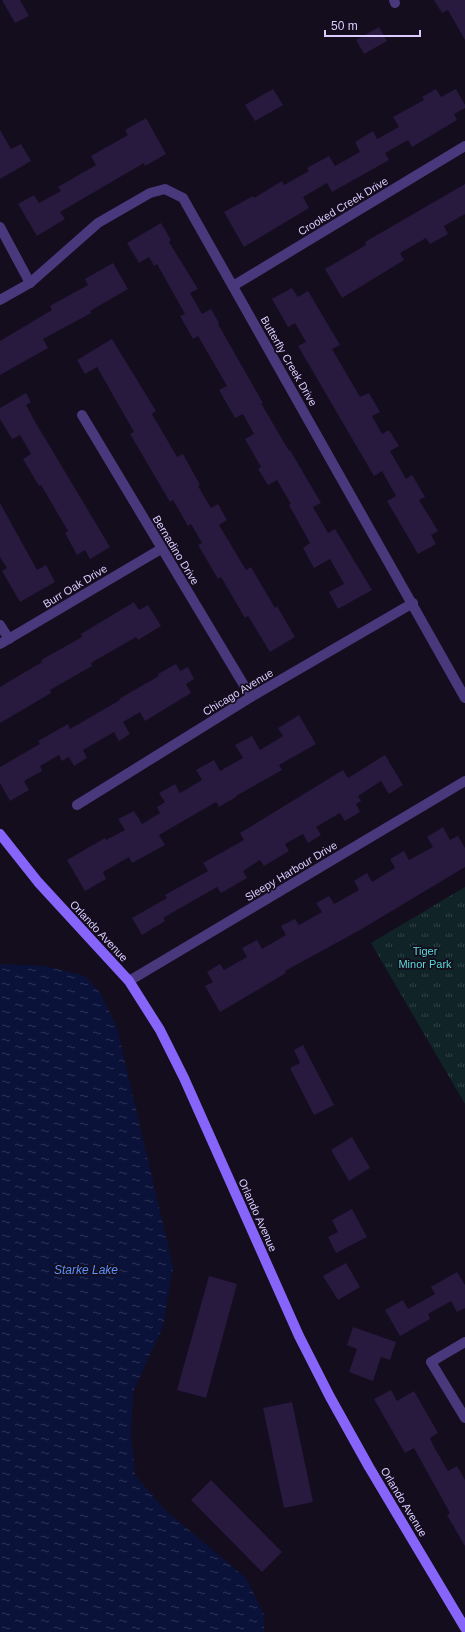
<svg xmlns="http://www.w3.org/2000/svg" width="465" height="1632" font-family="Helvetica,sans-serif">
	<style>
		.grass { fill: url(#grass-tufts) }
		.water { fill: url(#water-ripples) }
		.building { fill: #28193f }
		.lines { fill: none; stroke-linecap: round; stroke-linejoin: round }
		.street { stroke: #49397c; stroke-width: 10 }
		.secondary { stroke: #8765fb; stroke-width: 10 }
		.labels { text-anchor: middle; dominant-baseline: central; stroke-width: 3.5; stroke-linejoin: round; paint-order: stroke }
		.street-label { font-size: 11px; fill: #dbcbfe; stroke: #130d1e }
		.park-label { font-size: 11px; fill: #5adbd4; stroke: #130d1e }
		.water-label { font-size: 12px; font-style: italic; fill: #5c92fb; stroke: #130d1e }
	</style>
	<defs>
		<pattern id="grass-tufts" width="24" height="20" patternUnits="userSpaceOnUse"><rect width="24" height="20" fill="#102428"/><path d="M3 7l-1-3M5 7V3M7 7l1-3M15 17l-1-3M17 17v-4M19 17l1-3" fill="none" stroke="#324248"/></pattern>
		<pattern id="water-ripples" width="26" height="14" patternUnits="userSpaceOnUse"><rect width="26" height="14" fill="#0a123a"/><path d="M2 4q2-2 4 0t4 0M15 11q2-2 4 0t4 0" fill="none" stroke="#2d3358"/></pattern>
	</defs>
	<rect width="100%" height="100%" fill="#130d1e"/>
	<polygon class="grass" points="465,887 465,1104 371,943"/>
	<polygon class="water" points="0,964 45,966 85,976 101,994 117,1028 173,1267 163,1326 133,1392 131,1434 135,1475 165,1510 246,1578 264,1615 264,1632 0,1632"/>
	<g class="building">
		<polygon points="2,0 20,0 29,16 15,23"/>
		<polygon points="434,0 465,0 465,40 448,10 442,13"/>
		<polygon points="379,27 387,41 364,54 356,40"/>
		<polygon points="273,89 283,105 255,121 245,105"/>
		<polygon points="436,89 441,97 456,89 465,105 465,108 454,114 457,120 412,147 408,140 385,153 389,160 332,192 327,183 303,197 309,208 244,247 224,212 253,196 254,198 282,181 284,185 309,171 307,168 329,156 335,166 360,152 355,142 373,131 377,139 399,127 393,117 424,100 422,97"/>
		<polygon points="146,118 166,154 145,166 144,163 60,212 65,219 37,236 18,204 34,195 39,203 61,191 58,187 96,165 91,156 128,135 125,130"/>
		<polygon points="0,130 11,149 21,144 31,161 0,179"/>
		<polygon points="465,184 465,214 444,226 448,234 430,244 426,238 400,253 404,260 342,298 325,269 366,245 365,242"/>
		<polygon points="161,223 171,240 169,242 198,289 190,293 202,314 211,309 219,323 218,324 263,403 261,403 289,451 290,450 321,503 313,507 328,533 335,529 372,590 338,609 329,592 344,584 330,559 314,568 303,548 310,543 289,505 291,504 277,480 268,485 258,469 261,467 245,439 254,434 243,414 235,418 219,390 227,386 198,336 193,339 180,316 185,314 157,264 154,266 149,257 139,263 127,243"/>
		<polygon points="113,263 128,289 90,311 91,313 43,339 48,348 0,375 0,341 52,310 50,306 88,285 85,279"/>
		<polygon points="292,288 298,297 308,291 340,345 332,349 360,397 369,393 380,412 372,416 382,434 389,430 399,446 390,451 406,479 412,475 425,497 419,500 438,531 431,535 436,544 418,554 387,501 396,496 382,471 374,476 298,346 306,342 295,323 288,327 272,299"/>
		<polygon points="112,339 156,411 152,414 177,457 183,454 200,485 198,486 211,508 218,504 227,520 219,525 246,570 251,567 275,608 277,606 295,637 270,652 248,616 245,618 221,577 218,579 198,545 202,543 191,524 188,526 173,500 170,502 130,434 134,432 97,367 85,374 77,360"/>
		<polygon points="26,393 31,402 26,405 37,425 110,547 90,559 85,550 77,555 65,533 68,531 41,485 39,486 23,459 31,454 20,435 12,439 0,419 0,408"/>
		<polygon points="0,503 37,570 46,565 55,582 20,602 2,571 7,568 0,557"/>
		<polygon points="134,602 139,610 148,605 161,626 138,640 136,637 91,663 92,666 50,690 51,693 0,723 0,687 42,662 41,660 82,637 81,634"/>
		<polygon points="176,664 180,671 188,667 194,679 186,684 191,693 145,721 140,712 123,722 130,734 119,741 114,732 83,750 87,758 74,766 69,757 62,761 59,755 40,766 42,771 24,781 29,790 10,801 0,783 0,767 40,744 38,741 68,724 70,729 120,700 119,699 159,676 158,674"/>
		<polygon points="299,715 316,744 279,765 282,770 236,796 236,797 219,807 216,802 159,835 165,845 132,863 129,857 103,872 106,879 85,891 67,860 105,838 106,840 125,830 118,819 134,811 142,824 160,813 157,807 165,802 159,793 175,784 180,793 202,780 196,770 214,760 220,771 243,758 235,745 252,736 260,750 283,736 278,728"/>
		<polygon points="385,755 403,785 389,794 381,781 358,796 361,801 356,804 360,812 345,821 340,813 316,827 321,835 308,843 303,834 285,844 289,851 264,866 260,860 243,871 247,878 221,893 217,887 163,918 165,921 142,935 132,918 167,898 165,895 208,871 203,863 244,840 240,833 343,770 348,778"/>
		<polygon points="443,827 450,840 458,836 465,848 465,867 360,930 285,971 286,973 220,1012 205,986 213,982 207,972 220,964 224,970 247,957 242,948 257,940 262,949 286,935 281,926 295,919 299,925 322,912 316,903 329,896 334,904 359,890 354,881 367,873 372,882 395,868 390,859 404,851 409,860 433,847 427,837"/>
		<polygon points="303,1045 334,1105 314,1115 290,1068 300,1063 294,1050"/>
		<polygon points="352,1137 370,1168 349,1181 331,1150"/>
		<polygon points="352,1209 367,1237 336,1253 328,1237 338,1232 332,1220"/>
		<polygon points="346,1263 360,1287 338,1300 323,1276"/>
		<polygon points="457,1272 465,1285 465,1308 457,1312 451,1301 428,1314 430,1319 400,1336 385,1310 403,1300 408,1309 435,1294 431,1287"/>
		<polygon points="209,1276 237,1284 206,1398 177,1390"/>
		<polygon points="353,1327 396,1342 390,1360 381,1357 373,1381 349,1372 357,1349 347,1345"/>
		<polygon points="391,1390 397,1401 414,1391 438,1433 430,1438 434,1447 448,1471 457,1466 465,1480 465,1546 447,1515 450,1513 414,1448 405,1453 374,1399"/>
		<polygon points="292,1402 313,1502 284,1508 263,1408"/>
		<polygon points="211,1480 282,1552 262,1572 191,1500"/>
	</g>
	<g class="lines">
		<g class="street">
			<polyline points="394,0 395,3"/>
			<polyline points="0,227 30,283"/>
			<polyline points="233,286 465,146"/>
			<polyline points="0,300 30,283 98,223 150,193 165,189 183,198 465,698"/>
			<polyline points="82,415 251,697"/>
			<polyline points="0,625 9,639"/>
			<polyline points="0,644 161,549"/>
			<polyline points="77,805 251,697 413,603"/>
			<polyline points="129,981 465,781"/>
			<polyline points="465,1342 431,1362 465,1418"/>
		</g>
		<polyline class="secondary" points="0,834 38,882 129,981 160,1030 184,1078 299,1336 330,1397 369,1467 465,1628"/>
	</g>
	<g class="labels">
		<g class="street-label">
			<text transform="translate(343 206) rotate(-31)">Crooked Creek Drive</text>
			<text transform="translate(289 361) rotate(60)">Butterfly Creek Drive</text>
			<text transform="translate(176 550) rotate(59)">Bernadino Drive</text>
			<text transform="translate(75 586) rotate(-31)">Burr Oak Drive</text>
			<text transform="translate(238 692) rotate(-31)">Chicago Avenue</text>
			<text transform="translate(291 871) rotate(-31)">Sleepy Harbour Drive</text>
			<text transform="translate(99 931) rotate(47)">Orlando Avenue</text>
			<text transform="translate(258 1215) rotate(66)">Orlando Avenue</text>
			<text transform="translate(404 1502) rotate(59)">Orlando Avenue</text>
		</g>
		<g class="park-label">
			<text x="425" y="951">Tiger<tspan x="425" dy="13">Minor Park</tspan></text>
		</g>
		<g class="water-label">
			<text x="86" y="1270">Starke Lake</text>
		</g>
	</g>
	<path d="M325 30v6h95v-6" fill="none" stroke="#dbcbfe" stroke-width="2"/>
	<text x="331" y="30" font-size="12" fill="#dbcbfe" stroke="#130d1e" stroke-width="3" paint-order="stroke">50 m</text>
</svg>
